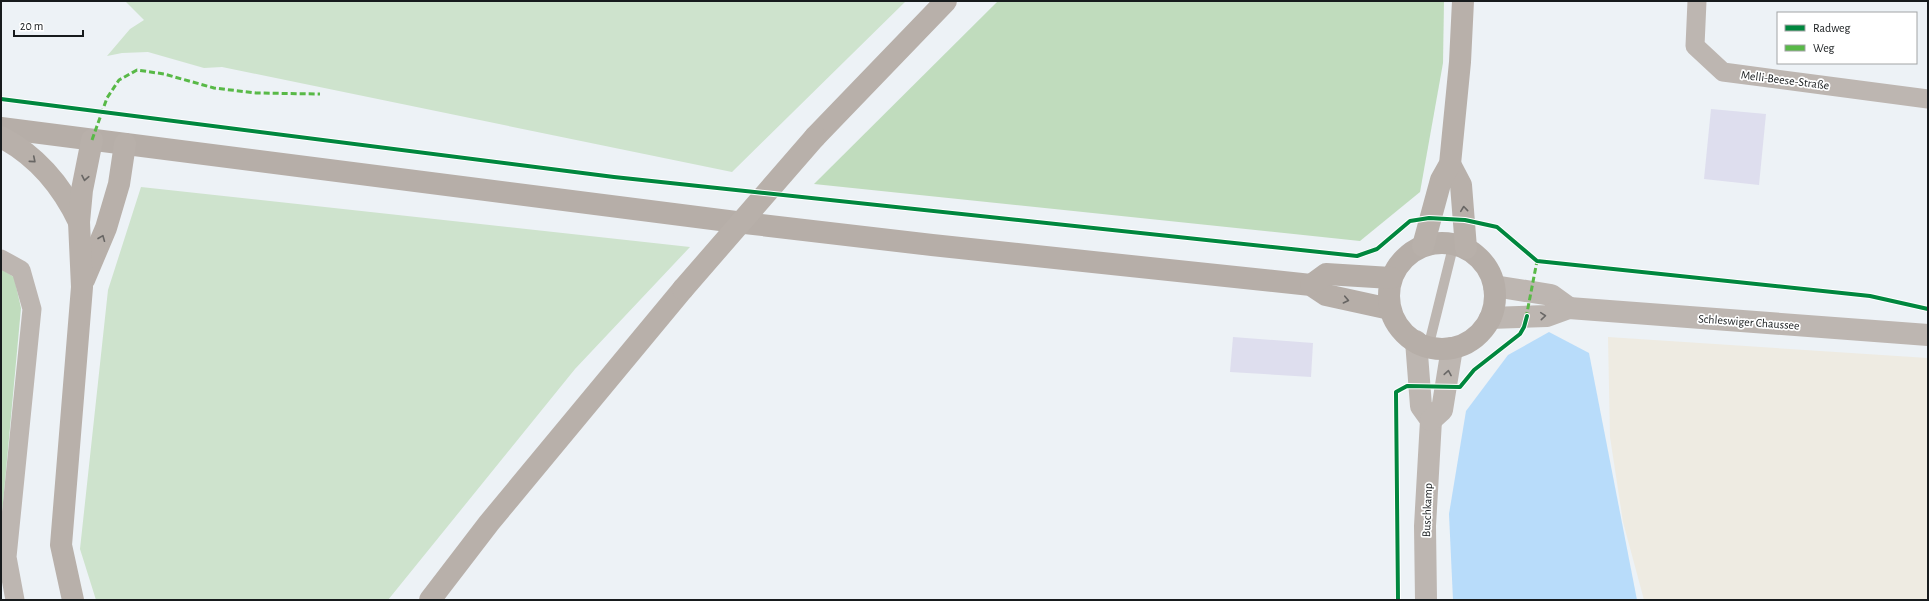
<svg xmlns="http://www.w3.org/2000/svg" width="1929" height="601" font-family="'Alegreya Sans',sans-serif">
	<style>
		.commercial { fill: #eeebe2 }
		.green { fill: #cee3cd }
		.forest { fill: #c0dcbd }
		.water { fill: #b8dcfa }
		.building { fill: #dedeee }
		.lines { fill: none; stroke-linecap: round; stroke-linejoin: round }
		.service { stroke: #bdb6b1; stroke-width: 10 }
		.minor { stroke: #bdb6b1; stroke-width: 19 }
		.tertiary { stroke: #bdb6b1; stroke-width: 22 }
		.primary { stroke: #b6aea8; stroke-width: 22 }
		.trunk { stroke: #b8b0aa; stroke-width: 22 }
		.trunk-bridge { stroke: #b8b0aa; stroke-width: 22 }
		.quiet { stroke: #58b947; stroke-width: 3; stroke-dasharray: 6 3; stroke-linecap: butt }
		.cycleway-casing { stroke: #fff; stroke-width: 6 }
		.cycleway { stroke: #00873e; stroke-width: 4 }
		.oneway { stroke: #686664 }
		.oneway2 { stroke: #666462 }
		.oneway3 { stroke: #6a6867 }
		.labels { text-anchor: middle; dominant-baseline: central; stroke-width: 3.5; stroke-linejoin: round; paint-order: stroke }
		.street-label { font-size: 12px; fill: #171b1d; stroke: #fff }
	</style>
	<rect width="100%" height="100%" fill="#edf2f6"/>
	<polygon class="commercial" points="1608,337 1928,358 1928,600 1644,600 1623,522 1610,437"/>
	<g class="green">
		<polygon points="125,1 906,1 732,172 222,67 204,68 148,52 122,53 107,56 130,29 144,20"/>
		<polygon points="141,187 690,247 575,369 388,600 96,600 80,549 108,290"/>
	</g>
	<g class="forest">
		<polygon points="998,1 1444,1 1443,63 1420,192 1360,241 814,184"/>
		<polygon points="1,269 14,277 21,308 1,525"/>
	</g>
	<polygon class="water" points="1549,332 1589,353 1637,600 1453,600 1449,514 1466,411 1508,355"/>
	<g class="building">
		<polygon points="1711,109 1766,114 1759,185 1704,179"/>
		<polygon points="1233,337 1313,343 1311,377 1230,372"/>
	</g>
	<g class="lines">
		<polyline class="service" points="1428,348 1454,243"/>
		<g class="minor">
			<polyline points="1697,1 1695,46 1723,72 1928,99"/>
			<polyline points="1,259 21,270 32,309 7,557 15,600"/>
		</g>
		<g class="tertiary">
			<polyline points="1494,286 1551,295 1569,308"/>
			<polyline points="1490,318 1547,316 1569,308 1928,335"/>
			<polyline points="1416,341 1421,406 1431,420 1425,526 1426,600"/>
			<polyline points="1431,420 1442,410 1452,348"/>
		</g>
		<g class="primary">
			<polyline points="1,128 736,222 932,245 1311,285 1326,295 1390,309"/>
			<circle cx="1442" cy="296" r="53"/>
			<polyline points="1311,285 1326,274 1391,278"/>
		</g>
		<g class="trunk">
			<path d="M1,137C37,156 62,186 79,222"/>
			<polyline points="815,137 946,1"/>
			<polyline points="1450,164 1461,185 1466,248"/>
			<polyline points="1423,246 1441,180 1450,164 1460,62 1463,1"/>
			<polyline points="84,280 106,228 119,184 125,144"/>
			<polyline points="73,600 61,545 82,287 79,222 82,190 92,140"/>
			<polyline points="430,600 489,523 683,289"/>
		</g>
		<polyline class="trunk-bridge" points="683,289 815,137"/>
		<g class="quiet">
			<polyline points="92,140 107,98 119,80 137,70 164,74 214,88 256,93 320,94"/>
			<polyline points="1526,318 1537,261"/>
		</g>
		<defs>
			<g id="cycleway">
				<polyline points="1,99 614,177 1357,256 1377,249 1410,221 1429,218 1465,220 1497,227 1537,261 1870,296 1928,309"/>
				<polyline points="1398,600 1396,392 1407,386 1460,387 1474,370 1520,334 1524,327 1527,316"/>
			</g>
		</defs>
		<use href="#cycleway" class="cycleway-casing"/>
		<use href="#cycleway" class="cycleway"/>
	</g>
	<defs><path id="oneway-chevron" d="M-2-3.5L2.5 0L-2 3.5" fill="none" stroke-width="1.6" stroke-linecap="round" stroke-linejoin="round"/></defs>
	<g class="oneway">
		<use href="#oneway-chevron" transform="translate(33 160) rotate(40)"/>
		<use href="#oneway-chevron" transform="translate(85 178) rotate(101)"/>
		<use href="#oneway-chevron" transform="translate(1464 209) rotate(-96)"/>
		<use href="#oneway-chevron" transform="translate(102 238) rotate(-68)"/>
	</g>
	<use class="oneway2" href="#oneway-chevron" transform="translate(1346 300) rotate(12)"/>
	<g class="oneway3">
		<use href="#oneway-chevron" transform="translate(1543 316) rotate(-5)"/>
		<use href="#oneway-chevron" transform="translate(1448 373) rotate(-80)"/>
	</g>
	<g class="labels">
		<g class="street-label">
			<text transform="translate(1785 80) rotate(7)">Melli-Beese-Straße</text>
			<text transform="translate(1749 322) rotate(4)">Schleswiger Chaussee</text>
			<text transform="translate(1427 510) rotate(-88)">Buschkamp</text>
		</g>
	</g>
	<rect width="1929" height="601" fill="none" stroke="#171b1d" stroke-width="4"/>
	<rect x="1777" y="12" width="140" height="52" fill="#ffffff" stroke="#a2a4a5"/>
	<rect x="1785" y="25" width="20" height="6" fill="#00873e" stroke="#a2a4a5"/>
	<text x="1813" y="32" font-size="12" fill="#171b1d">Radweg</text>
	<rect x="1785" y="45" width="20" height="6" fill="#58b947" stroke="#a2a4a5"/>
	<text x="1813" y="52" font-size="12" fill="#171b1d">Weg</text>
	<path d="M14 30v6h69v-6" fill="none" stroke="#171b1d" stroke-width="2"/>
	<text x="20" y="30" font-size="12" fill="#171b1d" stroke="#ffffff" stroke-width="3" paint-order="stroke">20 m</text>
</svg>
